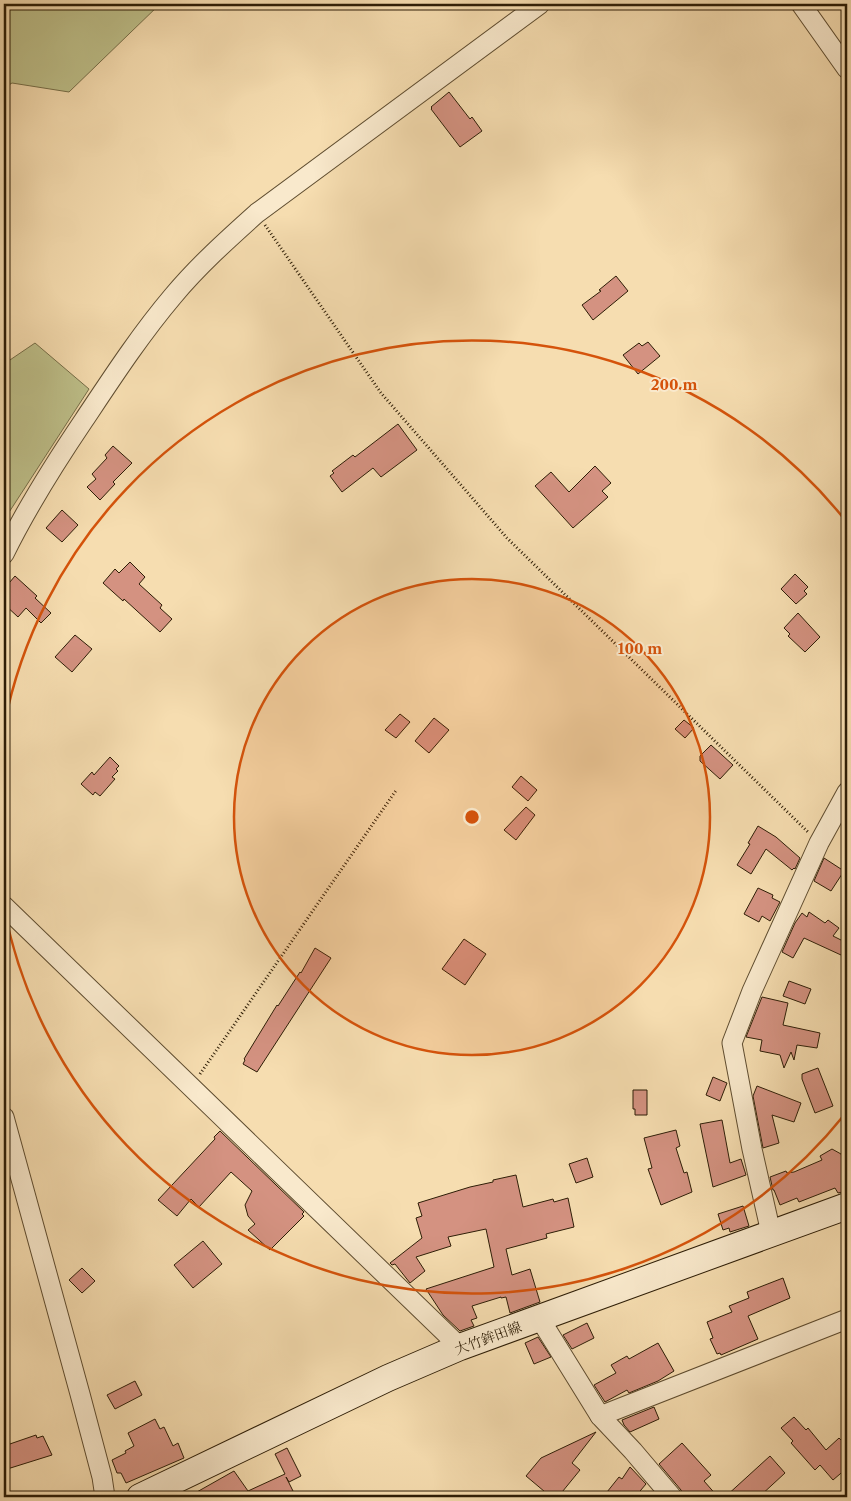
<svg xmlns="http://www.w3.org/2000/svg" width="851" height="1501" font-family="'Libre Caslon Text','Noto Serif JP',serif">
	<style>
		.green { fill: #bec08a; stroke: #766e48 }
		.building { fill: #d49281; stroke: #2d1d06 }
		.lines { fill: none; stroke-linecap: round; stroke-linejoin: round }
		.street-casing { stroke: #5f4d30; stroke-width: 21 }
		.secondary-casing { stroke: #2d1d06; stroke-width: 28 }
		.path { stroke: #2d1d06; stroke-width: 3; stroke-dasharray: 1 2.5; stroke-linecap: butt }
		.street { stroke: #f9e9cc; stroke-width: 19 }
		.secondary { stroke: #f9e9cc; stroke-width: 26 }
		.ring { fill: none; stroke: #d5530b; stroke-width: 2.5 }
		.labels { text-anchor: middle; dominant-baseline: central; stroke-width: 4; stroke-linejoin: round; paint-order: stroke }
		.street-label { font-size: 14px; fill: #2d1d06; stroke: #f9e9cc }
		.centre { fill: #d5530b; stroke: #f9e9cc; stroke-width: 2.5 }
		.ring-label { font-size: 15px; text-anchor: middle; font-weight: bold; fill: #d5530b; stroke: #f9e9cc; stroke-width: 4; stroke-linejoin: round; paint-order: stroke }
	</style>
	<rect width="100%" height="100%" fill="#f6ddb0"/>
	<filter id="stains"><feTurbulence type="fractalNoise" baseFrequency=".004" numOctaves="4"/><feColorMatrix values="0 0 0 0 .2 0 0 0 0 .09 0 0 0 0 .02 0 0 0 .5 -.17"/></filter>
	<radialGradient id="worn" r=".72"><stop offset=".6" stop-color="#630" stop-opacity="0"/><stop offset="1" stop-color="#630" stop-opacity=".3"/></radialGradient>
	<g class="green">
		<polygon points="4,4 160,4 69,92 12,83 4,88"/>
		<polygon points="35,343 89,389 4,520 4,364"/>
	</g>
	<g class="building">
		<polygon points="449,92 470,119 472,117 482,131 460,147 431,109 432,108 431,107"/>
		<polygon points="616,276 628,291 593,320 582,305 601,291 599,290"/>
		<polygon points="648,342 660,356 638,374 623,355 639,343 642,346"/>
		<polygon points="398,424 417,450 381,477 373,468 342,492 330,476 334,473 332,471 353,455 355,457"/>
		<polygon points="113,446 132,463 113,482 115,484 100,500 87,487 96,479 92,474 107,458 105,455"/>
		<polygon points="595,466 611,483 602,491 608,497 573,528 535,486 551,472 569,492"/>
		<polygon points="62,510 78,525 62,542 46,528"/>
		<polygon points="130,562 145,577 139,584 162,605 160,608 172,619 160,632 124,599 123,601 103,583 115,569 119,573"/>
		<polygon points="795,574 808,587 804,591 807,594 796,604 781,589"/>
		<polygon points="15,576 37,596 35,598 51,613 41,623 26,608 18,617 4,604 4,589"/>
		<polygon points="798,613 820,637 805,652 788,636 790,634 784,628"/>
		<polygon points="75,635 92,649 72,672 55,657"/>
		<polygon points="400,714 410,722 396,738 385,730"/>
		<polygon points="434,718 449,730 429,753 415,741"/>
		<polygon points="684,720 694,728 685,738 675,729"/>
		<polygon points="711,745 733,765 720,779 700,761 700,756"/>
		<polygon points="110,757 119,766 116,769 118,771 112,777 115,779 100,796 95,792 93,795 81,784 92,772 94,775"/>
		<polygon points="521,776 537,790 528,801 512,787"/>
		<polygon points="526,807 535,815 516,840 504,830"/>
		<polygon points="758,826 776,837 800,858 795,869 794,868 792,870 766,849 751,874 737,865 750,844 748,843"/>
		<polygon points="824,858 844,871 831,891 814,881"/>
		<polygon points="758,888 773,895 772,898 780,902 770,921 762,916 759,922 744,914"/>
		<polygon points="809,912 825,923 828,920 839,928 833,936 847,943 841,955 804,938 793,958 782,952 795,923 802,913 807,917"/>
		<polygon points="464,939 486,954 465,985 442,969"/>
		<polygon points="315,948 331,958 257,1072 243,1064 245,1060 244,1059 277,1005 278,1006 300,972 301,973"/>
		<polygon points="789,981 811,989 805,1004 783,996"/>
		<polygon points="762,997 788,1003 783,1025 820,1033 817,1048 797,1045 794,1060 791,1052 784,1068 780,1055 760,1051 762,1040 746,1037"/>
		<polygon points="818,1068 833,1106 815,1113 802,1079 802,1074"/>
		<polygon points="713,1077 727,1083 720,1101 706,1095"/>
		<polygon points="757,1086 801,1103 794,1122 772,1115 779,1143 763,1148 753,1096"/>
		<polygon points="633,1090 647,1090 647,1115 635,1115 635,1109 633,1109"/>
		<polygon points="722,1120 730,1163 741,1159 746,1175 713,1187 700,1124"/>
		<polygon points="676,1130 680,1146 676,1148 684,1173 687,1172 692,1192 661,1205 648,1169 652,1168 644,1138"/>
		<polygon points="220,1131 304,1212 302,1214 304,1216 270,1250 248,1230 255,1224 248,1216 245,1205 252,1191 231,1172 199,1207 191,1199 177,1216 158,1200 215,1139 214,1137"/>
		<polygon points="832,1149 841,1154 847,1166 847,1191 838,1193 835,1188 799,1202 797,1198 780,1205 774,1190 773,1190 770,1177 786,1171 787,1173 794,1172 822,1160 820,1156"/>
		<polygon points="587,1158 593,1177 576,1183 569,1164"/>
		<polygon points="516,1175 523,1207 553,1199 554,1202 568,1198 574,1227 546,1234 547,1238 506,1249 512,1275 530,1269 540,1302 510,1313 506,1297 501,1298 501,1297 472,1306 477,1318 471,1320 474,1326 460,1331 443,1315 426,1289 494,1267 486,1229 448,1237 451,1246 416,1257 425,1271 410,1283 395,1264 392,1265 390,1263 422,1238 416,1218 422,1216 418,1203 470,1187 493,1182 493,1180"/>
		<polygon points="743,1206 749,1226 730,1232 729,1228 723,1230 718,1214"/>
		<polygon points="203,1241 222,1264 193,1288 174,1265"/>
		<polygon points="82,1268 95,1281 82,1293 69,1280"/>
		<polygon points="783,1278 790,1298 748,1316 758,1339 721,1355 720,1353 717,1354 710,1339 713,1338 707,1322 732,1312 729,1306 749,1298 747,1292"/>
		<polygon points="587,1323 594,1338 572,1349 563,1335"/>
		<polygon points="538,1337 551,1357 534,1364 525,1343"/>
		<polygon points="658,1343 674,1371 658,1381 629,1393 627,1390 605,1402 594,1385 616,1373 611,1365 627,1356 629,1359"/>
		<polygon points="135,1381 142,1395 115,1409 107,1395"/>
		<polygon points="654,1407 659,1419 630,1432 624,1425 622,1420"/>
		<polygon points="794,1417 806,1430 808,1428 826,1450 839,1438 841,1440 847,1435 847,1468 833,1480 820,1465 815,1470 791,1443 793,1441 781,1428"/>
		<polygon points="155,1419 160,1429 164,1427 173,1446 178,1443 184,1458 126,1483 121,1473 117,1473 112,1460 126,1453 125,1451 134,1446 128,1433"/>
		<polygon points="596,1432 572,1463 580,1470 558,1497 551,1497 526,1476 541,1458"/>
		<polygon points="36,1435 37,1438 43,1436 52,1455 4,1470 4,1446"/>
		<polygon points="682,1443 711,1475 704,1481 718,1497 683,1497 681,1490 659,1464"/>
		<polygon points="287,1448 301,1476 289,1482 286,1477 296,1497 188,1497 234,1471 248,1491 285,1474 275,1454"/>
		<polygon points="770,1456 785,1473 759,1497 725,1497"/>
		<polygon points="630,1467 646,1484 635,1497 603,1497 619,1477 622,1479"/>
	</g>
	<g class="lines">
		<defs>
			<g id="street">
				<polyline points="801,4 847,69"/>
				<path d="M4,554C27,507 55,463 84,420C112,378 140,335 173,296C198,266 228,239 257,213L540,4"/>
				<polyline points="4,906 460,1347"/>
				<polyline points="4,1117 80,1394 102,1477 105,1497"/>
				<polyline points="771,1233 752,1149 732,1043 752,991 819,843 847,792"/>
				<polyline points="540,1319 600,1416 633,1451 672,1497"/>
				<polyline points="600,1416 847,1319"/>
			</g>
			<polyline id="secondary" points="140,1497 388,1378 460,1347 847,1206"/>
		</defs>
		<use href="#street" class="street-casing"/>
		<use href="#secondary" class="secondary-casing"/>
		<g class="path">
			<polyline points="265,225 381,393 507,538 808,832"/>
			<polyline points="200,1074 397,789"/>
		</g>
		<use href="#street" class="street"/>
		<use href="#secondary" class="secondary"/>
	</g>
	<circle cx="472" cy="817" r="238" fill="#d5530b" fill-opacity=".12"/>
	<g class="ring">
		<circle cx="472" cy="817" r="238"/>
		<path d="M845 1114A477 477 0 0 1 4 908M4 726A477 477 0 0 1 845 520"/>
	</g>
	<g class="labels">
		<g class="street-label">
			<text transform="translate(488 1338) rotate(-20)">大竹鉾田線</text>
		</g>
	</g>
	<circle cx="472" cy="817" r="8" class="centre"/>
	<g class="ring-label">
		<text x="674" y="390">200 m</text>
		<text x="640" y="654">100 m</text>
	</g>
	<rect width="851" height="1501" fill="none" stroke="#f6ddb0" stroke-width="20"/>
	<rect x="5" y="5" width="841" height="1491" fill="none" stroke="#2d1d06" stroke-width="2.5"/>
	<rect x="10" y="10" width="831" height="1481" fill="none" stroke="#2d1d06"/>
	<rect width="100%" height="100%" filter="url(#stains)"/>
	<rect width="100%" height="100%" fill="url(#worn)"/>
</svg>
